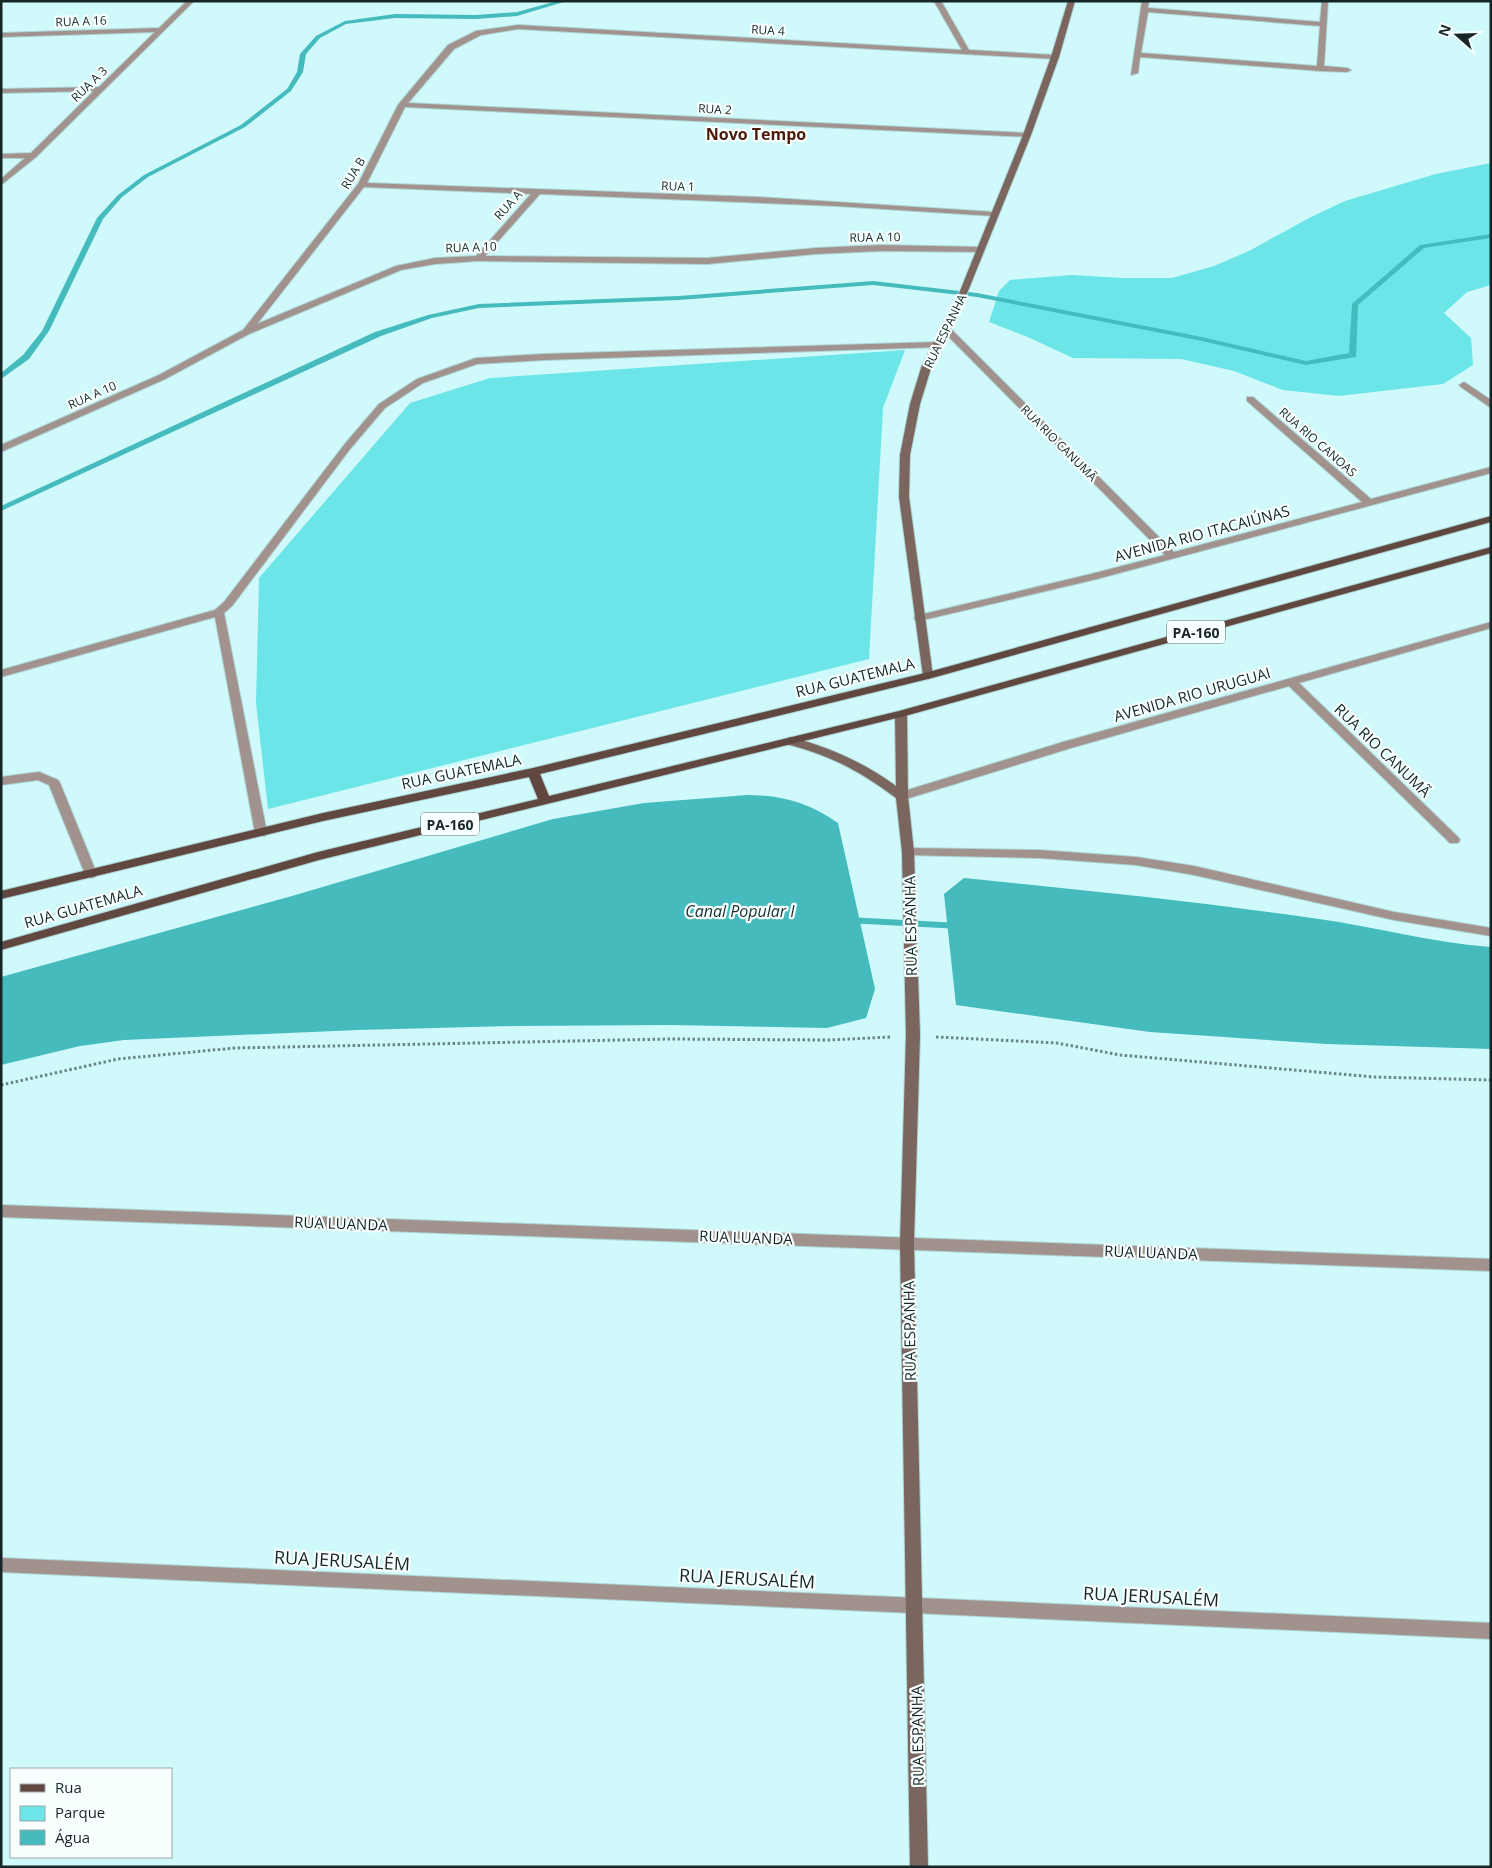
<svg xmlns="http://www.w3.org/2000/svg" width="1492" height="1868" font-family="'Open Sans',sans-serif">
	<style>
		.green { fill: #6ce5e8 }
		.water { fill: #45bbbe }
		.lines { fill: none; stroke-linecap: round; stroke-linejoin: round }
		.stream { fill: #45bbbe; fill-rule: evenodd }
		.lane-casing { stroke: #aed3d4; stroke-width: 2 }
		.street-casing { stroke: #aed3d4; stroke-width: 2 }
		.secondary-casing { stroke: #aed3d4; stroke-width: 2 }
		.primary-casing { stroke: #aed3d4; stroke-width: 2 }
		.path { stroke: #6a8686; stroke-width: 3; stroke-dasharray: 2.5 2.5; stroke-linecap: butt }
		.lane { fill: #a1928d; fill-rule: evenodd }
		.street { fill: #a1928d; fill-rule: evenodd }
		.secondary { fill: #7b665f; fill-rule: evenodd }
		.primary { fill: #60473f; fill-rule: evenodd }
		.labels { text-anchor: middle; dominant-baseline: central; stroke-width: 4.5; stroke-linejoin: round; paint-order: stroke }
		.far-street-label { font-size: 12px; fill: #162626; stroke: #f7ffff }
		.shield { fill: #f7ffff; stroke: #5a6767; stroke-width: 1 }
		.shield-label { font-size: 14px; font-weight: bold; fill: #162626 }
		.street-label { font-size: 15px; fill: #162626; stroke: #f7ffff }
		.far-district-label { font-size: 16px; font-weight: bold; fill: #4b1a08; stroke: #f7ffff }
		.water-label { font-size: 16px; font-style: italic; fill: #173031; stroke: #f7ffff }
		.near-street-label { font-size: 18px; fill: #162626; stroke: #f7ffff }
	</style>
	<rect width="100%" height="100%" fill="#cff9fa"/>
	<g class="green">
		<polygon points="1491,163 1491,285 1467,292 1444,313 1471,338 1473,365 1443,384 1339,396 1283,390 1234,371 1181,359 1073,358 1030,338 989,322 999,291 1010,280 1072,275 1122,278 1172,278 1214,266 1249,251 1309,218 1345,201 1436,174"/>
		<polygon points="905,350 883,408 869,659 268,809 256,703 259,578 410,403 490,378"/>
	</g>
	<g class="water">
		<path d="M748,795C781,795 810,803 838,823L875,989L866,1018L827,1028L671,1025L514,1026L358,1030L124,1040L80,1046L1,1065V977L292,896L553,819L644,803Z"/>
		<path d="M964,878C1083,890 1201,902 1319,919C1376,927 1433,943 1491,947V1049L1327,1044L1150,1032L956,1005L944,894Z"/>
	</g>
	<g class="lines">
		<g class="stream">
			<polygon points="557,1 567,1 517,16 476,19 395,18 346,24 320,38 306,54 303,72 291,91 245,127 148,177 122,197 103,219 49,331 29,359 1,379 1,373 23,355 42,331 97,218 118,195 144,175 241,125 287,89 297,72 300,54 316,36 345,21 395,14 476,15 517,12"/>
			<polygon points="1491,234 1491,238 1424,248 1358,305 1356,357 1306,365 1202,341 977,297 873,285 679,300 479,308 432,318 381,336 1,511 1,506 375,332 428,315 479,304 679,296 873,281 977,293 1202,337 1306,361 1349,353 1352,304 1420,245"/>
			<polygon points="847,917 960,923 965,926 960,929 847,923 842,920"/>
		</g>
		<defs>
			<polygon id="lane" points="39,772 58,780 60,783 97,874 95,877 91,878 85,874 49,785 38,780 1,785 1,777"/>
			<g id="street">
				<polygon points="187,1 194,1 36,157 1,185 1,179 25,158 1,158 1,154 31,153 94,91 1,93 1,89 99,87 155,32 1,37 1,33 159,28"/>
				<path d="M934,1H941L969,50L1055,55L1059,57L1055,59L518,29L481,35L454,49L408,103L1027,133H1030V137L405,107L367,183L757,197L994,212L998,214L994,216L836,206L540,194L485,256L707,258L816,248L881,245L981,247L984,248V252L881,251L816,254L707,264L478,261L435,264L401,270L249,334L165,379L1,452V445L159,375L243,330L358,184L398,105L448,45L476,31L518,25L962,50ZM364,187L531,194L476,256L435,258L396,266L257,324Z"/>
				<path d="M1142,1H1149L1148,8L1320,22L1322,1H1328L1324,66L1347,68L1351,70L1347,72L1320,71L1140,57L1138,73L1131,75ZM1148,12L1320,26L1317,66L1141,53Z"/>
				<polygon points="946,326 949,327 1174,552 1362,502 1247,401 1247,397 1253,397 1371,499 1491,467 1491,473 1097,579 919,621 915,620 914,618 915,616 1091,574 1165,555 943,331 943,327"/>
				<polygon points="938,342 941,343 941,347 544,360 477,364 423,383 385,408 350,449 232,606 224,613 267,833 265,836 257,836 255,833 215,617 1,677 1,670 215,610 224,602 344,445 379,404 417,379 476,358 544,354"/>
				<polygon points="1464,382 1491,400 1491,408 1461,387 1459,385"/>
				<polygon points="1491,622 1491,628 1299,683 1458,837 1460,840 1458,843 1450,843 1289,686 1071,748 906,799 898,799 896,796 898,793 1063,742"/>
				<polygon points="908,848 1039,850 1136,857 1194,866 1394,912 1491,928 1491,936 1394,920 1194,875 1136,865 1039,858 904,855 902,852"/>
				<polygon points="1,1205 1491,1259 1491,1271 1,1217"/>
				<polygon points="1,1558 1491,1623 1491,1639 1,1572"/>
			</g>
			<g id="secondary">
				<polygon points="1068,1 1075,1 1059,57 1031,135 966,296 932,365 920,404 910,455 909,497 933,676 928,679 923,676 899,497 900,455 910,404 922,365 958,296 1023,135 1051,57"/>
				<path d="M901,711L907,714L908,796L914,852L920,1035L914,1243L928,1867H910L900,1243L906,1035L902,852L896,798C860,771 830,755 786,744L784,741L790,737C829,747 863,762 896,786L895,714Z"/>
			</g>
			<polygon id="primary" points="1491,516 1491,522 932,678 540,774 549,796 899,711 1491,547 1491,553 905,716 319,860 1,950 1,942 318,852 538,799 529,777 323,821 1,899 1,891 323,813 533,768 925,673"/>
		</defs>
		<use href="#lane" class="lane-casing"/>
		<use href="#street" class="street-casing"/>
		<use href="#secondary" class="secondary-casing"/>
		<use href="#primary" class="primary-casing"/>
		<g class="path">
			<polyline points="936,1037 1057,1043 1120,1055 1375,1077 1491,1080"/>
			<polyline points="1,1085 118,1059 235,1048 669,1039 830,1040 890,1037"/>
		</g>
		<use href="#lane" class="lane"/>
		<use href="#street" class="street"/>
		<use href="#secondary" class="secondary"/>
		<use href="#primary" class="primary"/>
	</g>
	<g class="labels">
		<g class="far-street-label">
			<text transform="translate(81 21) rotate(-2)">RUA A 16</text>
			<text transform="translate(768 30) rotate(3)">RUA 4</text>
			<text transform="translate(89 84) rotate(-44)">RUA A 3</text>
			<text transform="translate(715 109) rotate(3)">RUA 2</text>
			<text transform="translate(353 173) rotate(-59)">RUA B</text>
			<text transform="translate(678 186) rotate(2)">RUA 1</text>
			<text transform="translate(508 205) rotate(-48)">RUA A</text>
			<text transform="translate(875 237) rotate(-1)">RUA A 10</text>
			<text transform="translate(471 247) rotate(-2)">RUA A 10</text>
			<text transform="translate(945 331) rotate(-64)">RUA ESPANHA</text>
			<text transform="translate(92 395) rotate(-24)">RUA A 10</text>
			<text transform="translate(1318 442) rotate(41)">RUA RIO CANOAS</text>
			<text transform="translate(1059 443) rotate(45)">RUA RIO CANUMÃ</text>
		</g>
		<g class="shield">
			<rect x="1167" y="620.5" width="58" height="23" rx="4"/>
			<rect x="421" y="812.5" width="58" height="23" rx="4"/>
		</g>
		<g class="shield-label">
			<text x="1196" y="632">PA-160</text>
			<text x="450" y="824">PA-160</text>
		</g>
		<g class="street-label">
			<text transform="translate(1202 533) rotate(-15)">AVENIDA RIO ITACAIÚNAS</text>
			<text transform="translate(855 677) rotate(-14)">RUA GUATEMALA</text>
			<text transform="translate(1192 694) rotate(-16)">AVENIDA RIO URUGUAI</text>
			<text transform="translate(1383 750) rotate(44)">RUA RIO CANUMÃ</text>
			<text transform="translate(461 771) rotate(-12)">RUA GUATEMALA</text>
			<text transform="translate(83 906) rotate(-16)">RUA GUATEMALA</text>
			<text transform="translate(910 926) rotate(-91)">RUA ESPANHA</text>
			<text transform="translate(341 1223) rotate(2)">RUA LUANDA</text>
			<text transform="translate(746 1237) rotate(2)">RUA LUANDA</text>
			<text transform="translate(1151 1252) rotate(2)">RUA LUANDA</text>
			<text transform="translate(909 1331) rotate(-91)">RUA ESPANHA</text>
			<text transform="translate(917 1736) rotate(-91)">RUA ESPANHA</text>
		</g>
		<g class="far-district-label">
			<text x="756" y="134">Novo Tempo</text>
		</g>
		<g class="water-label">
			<text x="740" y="911">Canal Popular I</text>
		</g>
		<g class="near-street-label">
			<text transform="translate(342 1560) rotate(3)">RUA JERUSALÉM</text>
			<text transform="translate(747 1578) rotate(3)">RUA JERUSALÉM</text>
			<text transform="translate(1151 1596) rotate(3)">RUA JERUSALÉM</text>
		</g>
	</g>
	<rect width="1492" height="1868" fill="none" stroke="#162626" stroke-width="5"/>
	<rect x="10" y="1768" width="162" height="90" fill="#f7ffff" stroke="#9da8a8"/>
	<rect x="20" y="1784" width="25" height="8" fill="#60473f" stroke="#9da8a8"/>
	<text x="55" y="1793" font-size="15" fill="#162626">Rua</text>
	<rect x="20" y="1806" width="25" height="15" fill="#6ce5e8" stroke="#9da8a8"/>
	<text x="55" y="1818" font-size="15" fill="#162626">Parque</text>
	<rect x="20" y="1830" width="25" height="15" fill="#45bbbe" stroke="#9da8a8"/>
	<text x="55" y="1843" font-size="15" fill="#162626">Água</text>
	<g transform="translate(1457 35) rotate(290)" stroke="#f7ffff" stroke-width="4" paint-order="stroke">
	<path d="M0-4L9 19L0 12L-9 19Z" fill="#162626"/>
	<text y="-8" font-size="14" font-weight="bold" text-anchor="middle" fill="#162626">N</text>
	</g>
</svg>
